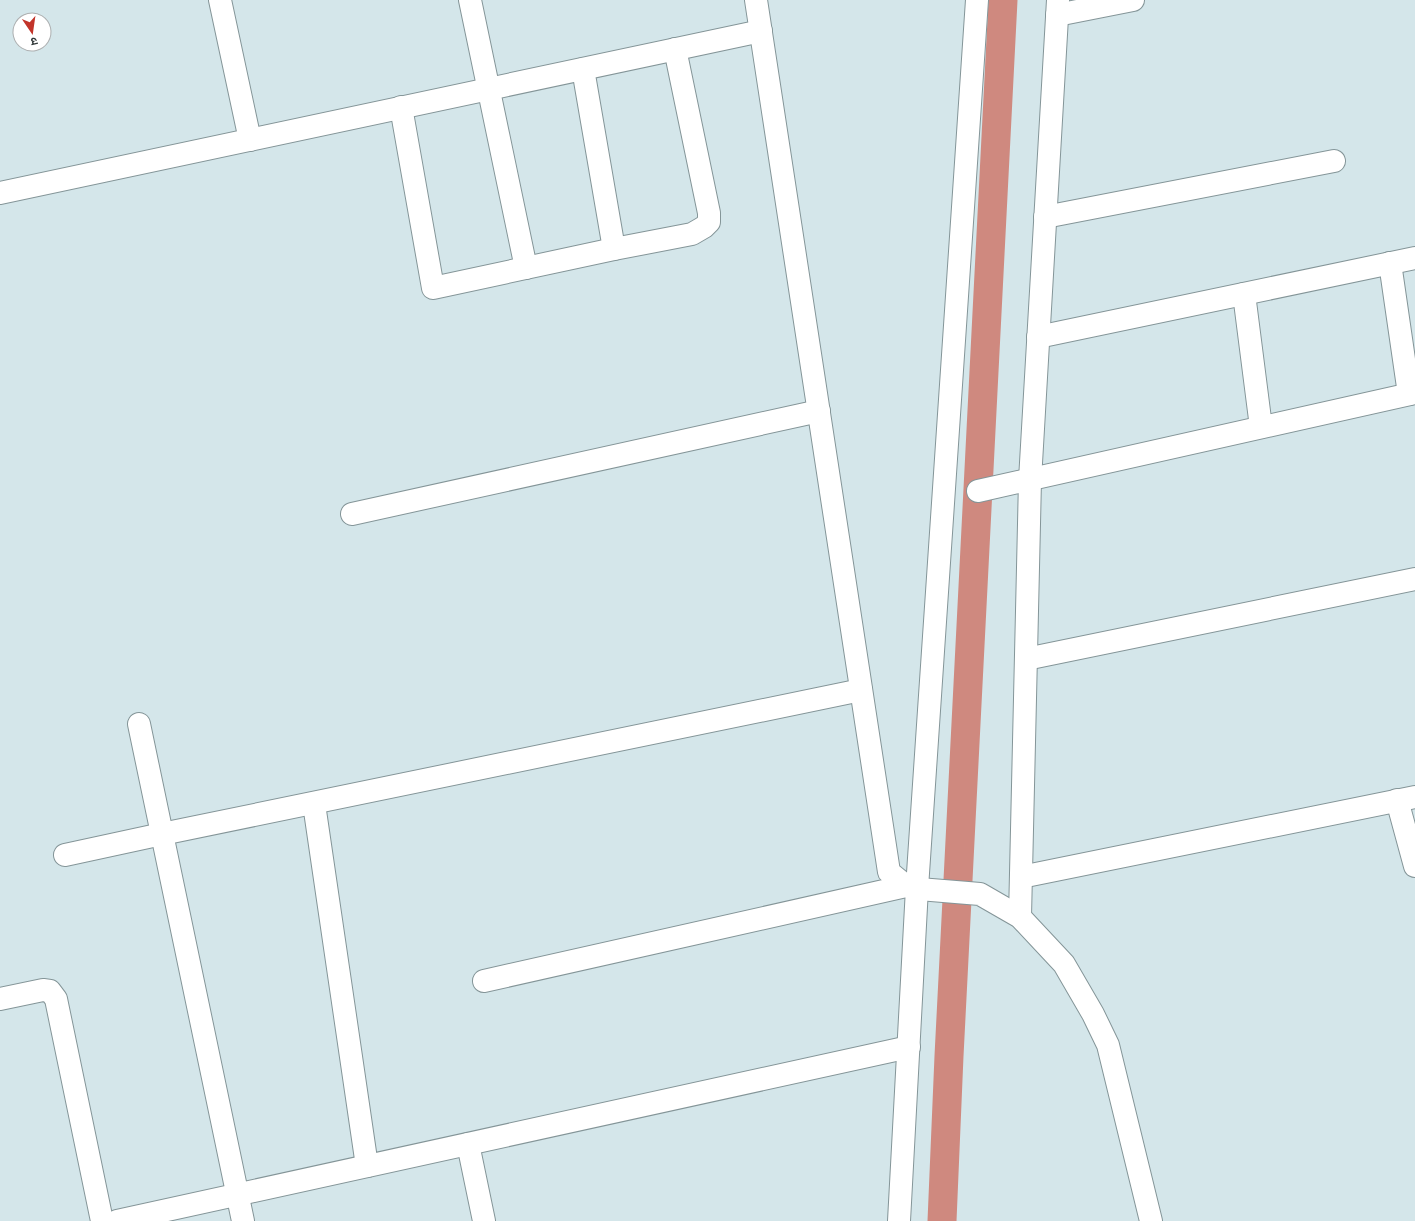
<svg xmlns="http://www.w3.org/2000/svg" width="1415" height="1221" font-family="Barlow,'Noto Sans Devanagari',sans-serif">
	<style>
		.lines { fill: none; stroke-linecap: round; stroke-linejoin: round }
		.canal { stroke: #cf897f; stroke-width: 29 }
		.street-casing { stroke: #849598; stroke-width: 24 }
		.secondary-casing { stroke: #849598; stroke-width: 24 }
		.street { stroke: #fff; stroke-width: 22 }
		.secondary { stroke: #fff; stroke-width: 22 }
	</style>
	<rect width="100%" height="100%" fill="#d4e6ea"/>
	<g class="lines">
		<polyline class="canal" points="942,1221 949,1056 1003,0"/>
		<defs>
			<g id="street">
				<polyline points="220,0 250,140"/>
				<polyline points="470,0 526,268"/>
				<polyline points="1057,15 1133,0"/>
				<polyline points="583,69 614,249"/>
				<polyline points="401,107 433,288 614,249 692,234 704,227 709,222 709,213 675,49"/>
				<polyline points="0,193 761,31"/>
				<polyline points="1045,217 1334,161"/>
				<polyline points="1390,263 1409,394"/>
				<polyline points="1244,294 1261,427"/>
				<polyline points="1038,337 1415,258"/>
				<polyline points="978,491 1415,393"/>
				<polyline points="352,514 819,411"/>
				<polyline points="1026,659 1415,579"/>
				<polyline points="139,724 243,1221"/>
				<polyline points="1397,800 1415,866"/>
				<polyline points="314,804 367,1166"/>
				<polyline points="65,855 162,834 861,690"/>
				<polyline points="1021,877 1415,797"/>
				<polyline points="1020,917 1030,480 1058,0"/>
				<polyline points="484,981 906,886"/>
				<polyline points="0,999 43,990 50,991 56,999 102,1221"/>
				<polyline points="468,1144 484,1221"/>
				<polyline points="117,1221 909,1047"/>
				<polyline points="899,1221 917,888 977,0"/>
			</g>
			<polyline id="secondary" points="756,0 889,872 906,886 919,889 980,894 1020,917 1064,964 1093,1014 1108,1045 1151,1221"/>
		</defs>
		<use href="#street" class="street-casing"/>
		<use href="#secondary" class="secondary-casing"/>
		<use href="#street" class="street"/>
		<use href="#secondary" class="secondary"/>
	</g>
	<g transform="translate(32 32) rotate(167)"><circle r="19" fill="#ffffff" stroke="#adafb0"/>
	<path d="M0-3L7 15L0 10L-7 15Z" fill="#c2342a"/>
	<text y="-6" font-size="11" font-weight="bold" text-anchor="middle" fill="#313839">उ</text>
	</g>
</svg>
